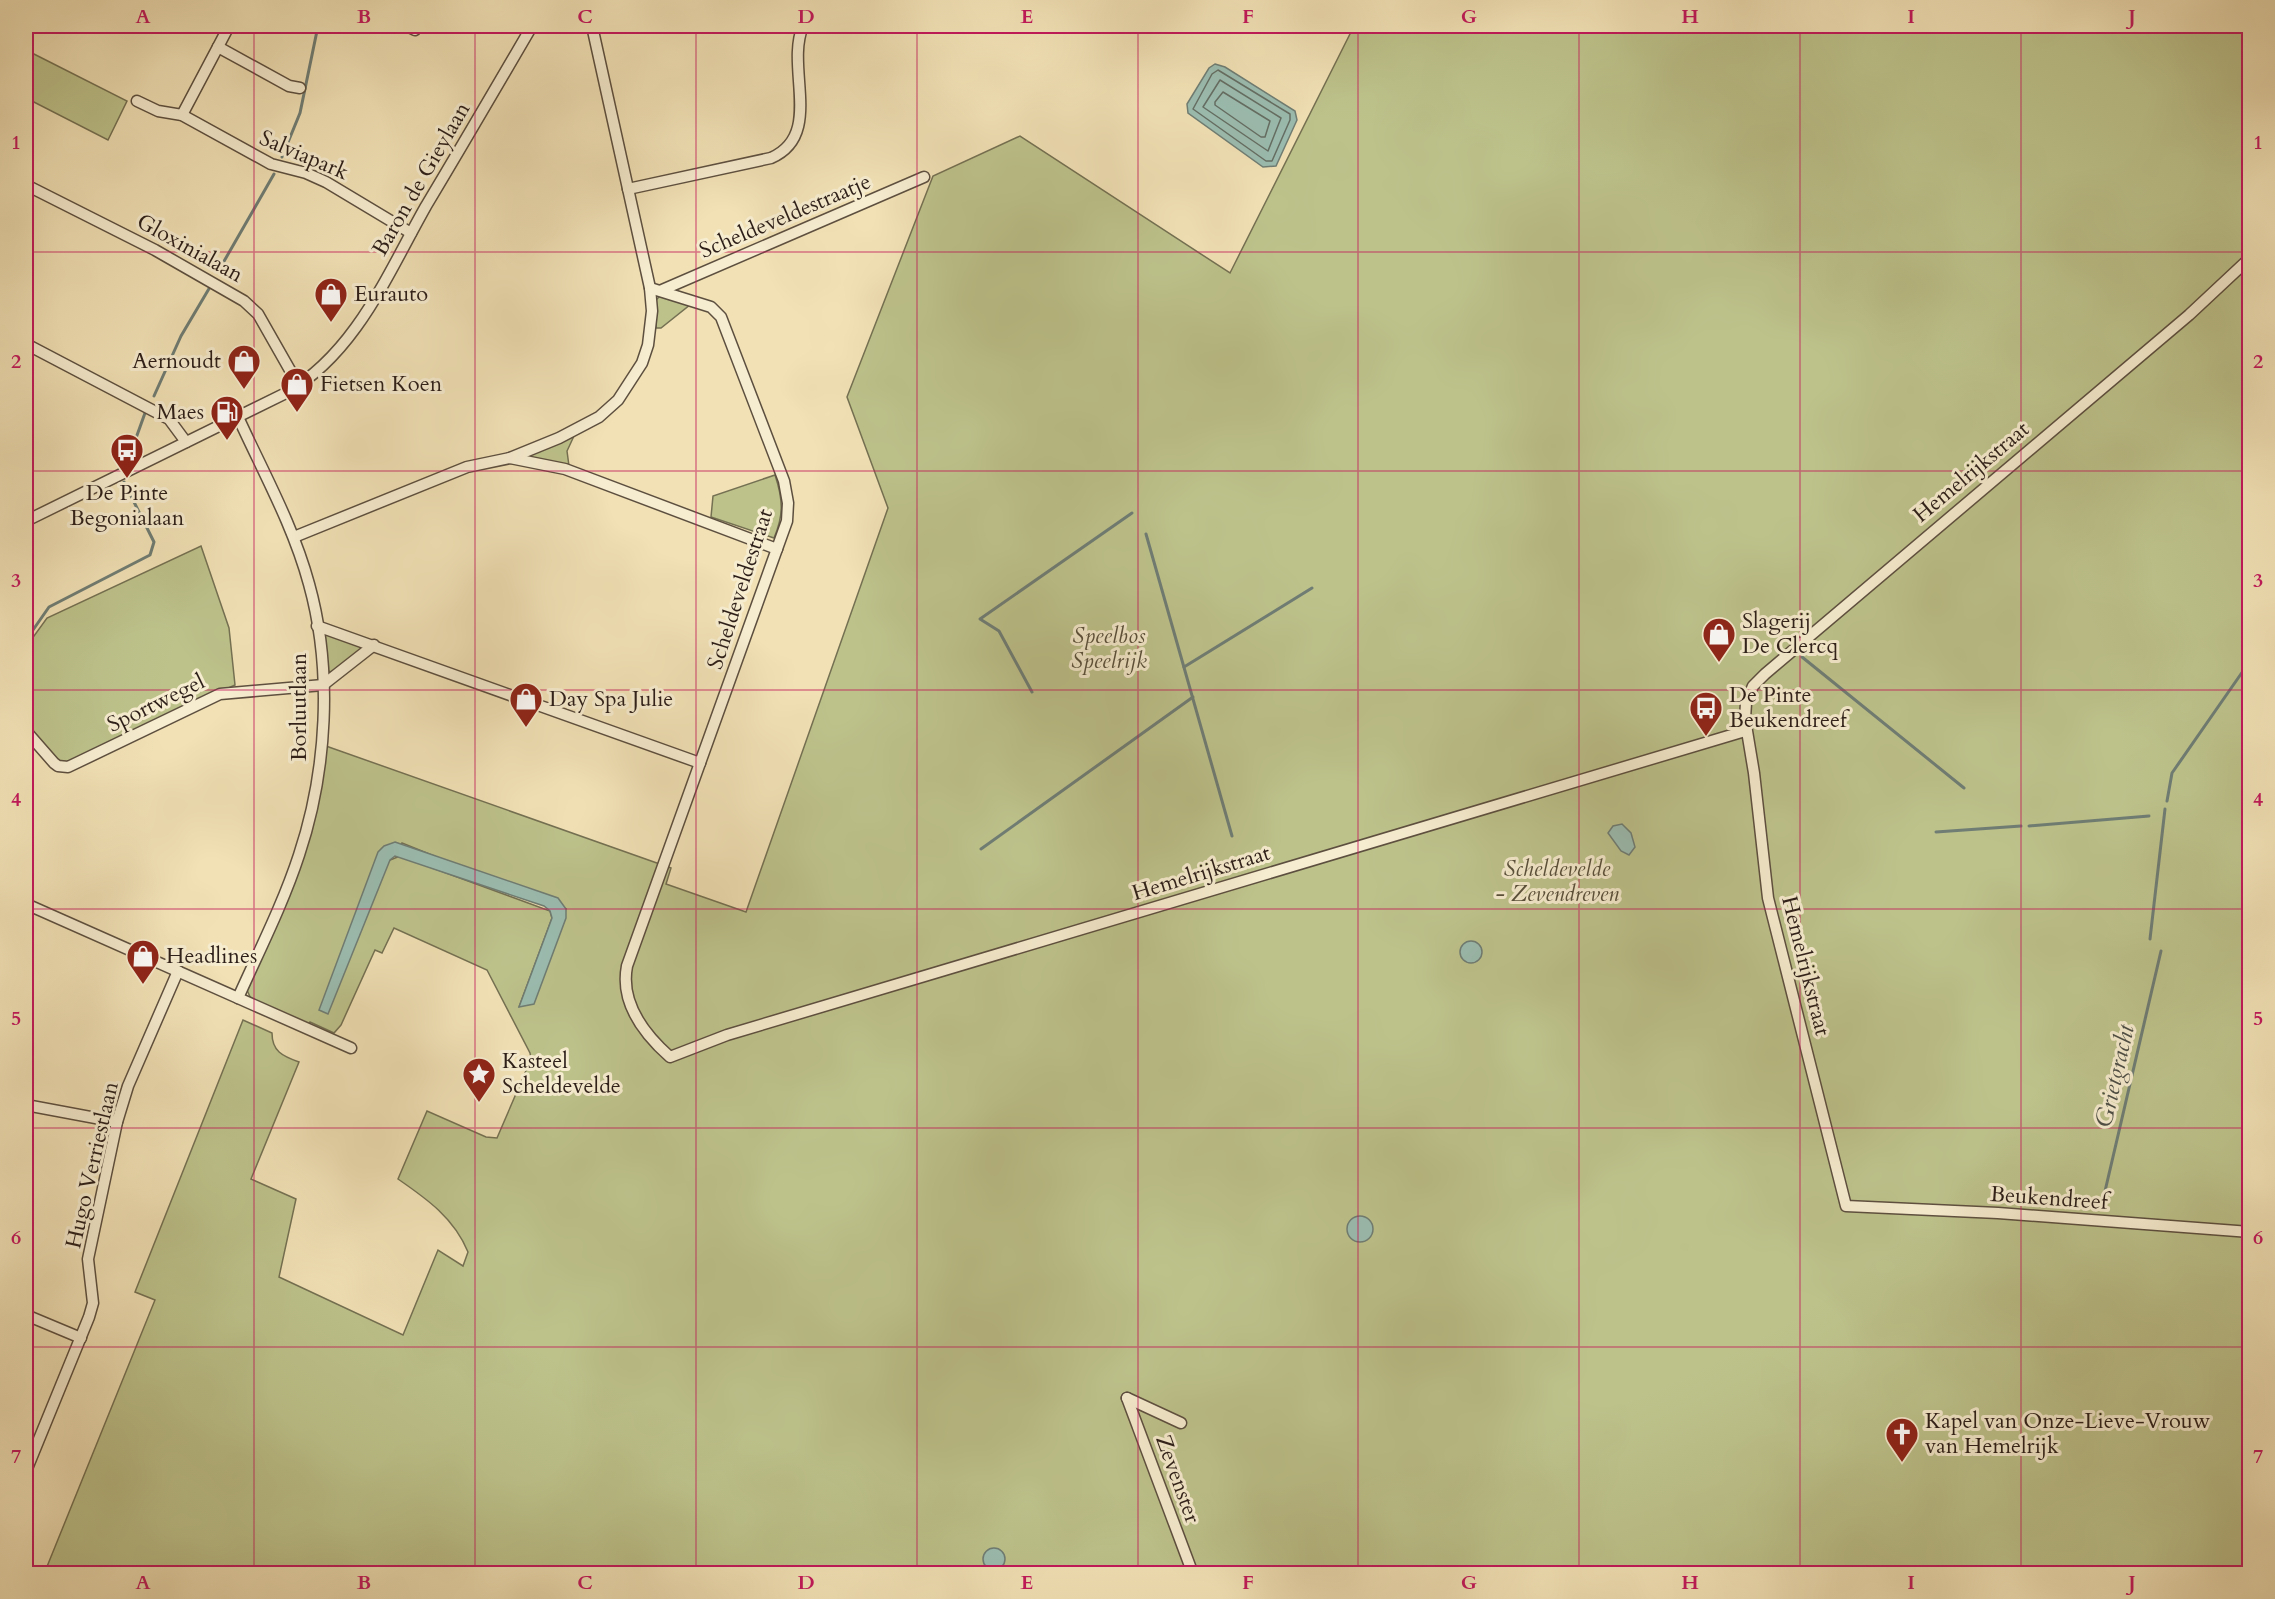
<svg xmlns="http://www.w3.org/2000/svg" width="2275" height="1599" font-family="Cardo,serif">
	<style>
		.green { fill: #bdc28b; stroke: #747052; stroke-width: 1.5; fill-rule: evenodd }
		.water { fill: #9bbdb1; stroke: #6f7d74; stroke-width: 1.5 }
		.lines { fill: none; stroke-linecap: round; stroke-linejoin: round }
		.shore { stroke: #646e64; stroke-width: 1.5 }
		.stream { stroke: #6f7d74; stroke-width: 3 }
		.street-casing { stroke: #5d4f3f; stroke-width: 13 }
		.street { stroke: #f6eccf; stroke-width: 10 }
		.grid { fill: none; stroke: #c2185b; stroke-width: 1.5; stroke-opacity: 0.55 }
		.labels { text-anchor: middle; dominant-baseline: central; stroke-width: 6; stroke-linejoin: round; paint-order: stroke }
		.street-label { font-size: 22px; fill: #2c1e18; stroke: #f6eccf }
		.poi-label { font-size: 22px; fill: #2c1e18; stroke: #f6eccf; text-anchor: start }
		.park-label { font-size: 22px; font-style: italic; fill: #584f3a; stroke: #f6eccf }
		.water-label { font-size: 24px; font-style: italic; fill: #4d4e46; stroke: #f6eccf }
		.neatline { fill: none; stroke: #c2185b; stroke-width: 2 }
		.grid-label { font-size: 20px; text-anchor: middle; font-weight: bold; fill: #c2185b }
	</style>
	<rect width="100%" height="100%" fill="#f1e1b5"/>
	<filter id="stains"><feTurbulence type="fractalNoise" baseFrequency=".00333" numOctaves="4"/><feColorMatrix values="0 0 0 0 .2 0 0 0 0 .09 0 0 0 0 .02 0 0 0 .5 -.17"/></filter>
	<radialGradient id="worn" r=".72"><stop offset=".6" stop-color="#630" stop-opacity="0"/><stop offset="1" stop-color="#630" stop-opacity=".3"/></radialGradient>
	<g class="green">
		<path d="M1354,26H2249V1573L44,1574L155,1300L135,1292L243,1020L272,1033C272,1051 282,1056 299,1062L251,1179L296,1199L279,1277L403,1335L438,1250L463,1266L468,1252C454,1218 427,1199 398,1179L427,1111L486,1137L497,1138L531,1059L530,1053L487,970L394,928L382,953L375,950L341,1025L334,1033L310,1022L308,1025L251,999L247,990L295,879L326,746L671,868L666,884L746,912L888,508L847,397L933,176L1020,136L1230,273ZM402,843L566,909L519,1007L552,918L550,911L400,856L390,860Z"/>
		<polygon points="26,50 127,101 108,140 26,98"/>
		<polygon points="661,295 691,304 661,328 656,328 656,300"/>
		<polygon points="574,436 567,451 569,466 528,458 527,454"/>
		<path d="M775,475C783,499 784,515 774,538L711,517L713,496Z"/>
		<polygon points="201,546 229,628 235,685 63,764 51,756 26,724 26,647 47,618"/>
		<polygon points="327,634 361,645 362,651 331,672 326,670 324,635"/>
	</g>
	<g class="water">
		<polygon points="1215,64 1225,67 1295,111 1297,120 1276,166 1263,167 1188,113 1187,104 1209,68"/>
		<polygon points="1622,824 1631,833 1635,847 1629,855 1621,851 1608,833 1613,826"/>
		<polygon points="395,842 558,898 566,909 566,918 534,1004 519,1007 552,918 550,911 544,906 395,856 390,860 328,1014 319,1010 378,852 384,846"/>
		<circle cx="1471" cy="952" r="11"/>
		<circle cx="1360" cy="1229" r="13"/>
		<circle cx="994" cy="1559" r="11"/>
	</g>
	<g class="lines">
		<g class="shore">
			<polygon points="1218,70 1290,114 1290,120 1272,161 1266,161 1193,109 1212,74"/>
			<polygon points="1220,80 1281,118 1268,151 1203,107"/>
			<polygon points="1223,92 1270,121 1265,137 1261,137 1215,105 1215,102"/>
		</g>
		<g class="stream">
			<polyline points="282,157 300,113 318,26"/>
			<polyline points="219,270 274,174"/>
			<polyline points="154,396 181,336 210,287"/>
			<polyline points="131,452 145,413"/>
			<polyline points="1146,534 1232,836"/>
			<polyline points="26,640 49,607 150,555 154,542 124,482"/>
			<polyline points="1802,657 1964,788"/>
			<polyline points="1184,667 1312,588"/>
			<polyline points="1032,692 999,631 980,619 1132,513"/>
			<polyline points="2167,801 2172,773 2250,661"/>
			<polyline points="2029,826 2149,816"/>
			<polyline points="1936,832 2021,826"/>
			<polyline points="981,849 1193,697"/>
			<polyline points="2150,939 2165,809"/>
			<polyline points="2098,1206 2102,1204 2161,951"/>
		</g>
		<defs>
			<g id="street">
				<polyline points="407,26 415,30"/>
				<polyline points="218,47 289,86 300,88"/>
				<polyline points="137,101 158,111 182,115 271,164 306,173 326,182 411,233"/>
				<polyline points="182,115 229,26"/>
				<polyline points="26,185 155,250 244,301 258,314 299,386"/>
				<path d="M628,189L771,158C824,135 785,68 803,26"/>
				<polyline points="2250,258 2189,315 1765,674 1753,686 1746,703 1745,719 1754,773 1768,898 1846,1206 1998,1213 2250,1232"/>
				<path d="M650,288L711,307L721,317L784,481L788,503L787,521L627,966C620,1002 644,1034 670,1057L727,1035L1745,731"/>
				<polyline points="662,290 924,177"/>
				<polyline points="26,344 169,419 186,442"/>
				<path d="M238,417C263,472 293,525 309,584C333,670 327,771 299,855C283,904 259,951 238,998"/>
				<polyline points="510,458 565,469 777,549"/>
				<path d="M26,521L286,393C356,353 388,273 426,206C462,146 497,86 532,26"/>
				<polyline points="294,537 467,467 510,458 559,438 599,417 618,400 642,363 648,345 652,311 650,288 592,26"/>
				<polyline points="317,626 700,763"/>
				<polyline points="26,731 54,763 58,766 68,767 220,694 323,685 374,645"/>
				<polyline points="26,904 351,1048"/>
				<polyline points="26,1105 117,1122"/>
				<polyline points="26,1315 81,1338"/>
				<polyline points="1127,1398 1193,1574"/>
				<polyline points="1127,1398 1181,1423"/>
				<polyline points="26,1471 89,1317 93,1303 88,1259 117,1122 128,1086 178,971"/>
			</g>
		</defs>
		<use href="#street" class="street-casing"/>
		<use href="#street" class="street"/>
	</g>
	<path class="grid" d="M254,26V1574M475,26V1574M696,26V1574M917,26V1574M1138,26V1574M1358,26V1574M1579,26V1574M1800,26V1574M2021,26V1574M26,252H2250M26,471H2250M26,690H2250M26,909H2250M26,1128H2250M26,1347H2250"/>
	<defs>
		<symbol id="shop-pin" viewBox="-11 -11 22 30"><path d="M0 17L-7.5 6A9.5 9.5 0 1 1 7.5 6Z" fill="#8f2418" stroke="#f6eccf"/><path d="M-5-2.5h2.3a2.7 3.5 0 0 1 5.4 0H5L5.5 6h-11ZM-1.5-2.5h3a1.5 2.3 0 0 0-3 0Z" fill="#fff"/></symbol>
		<symbol id="fuel-pin" viewBox="-11 -11 22 30"><path d="M0 17L-7.5 6A9.5 9.5 0 1 1 7.5 6Z" fill="#8f2418" stroke="#f6eccf"/><path d="M-5.5-6h7V0h2V4h1.3V-2.5L3-4.5l.8-.8L6-3V5H2.5V1h-1V6h-7ZM-4.2-4.7v3.2H.2V-4.7Z" fill="#fff"/></symbol>
		<symbol id="bus-pin" viewBox="-11 -11 22 30"><path d="M0 17L-7.5 6A9.5 9.5 0 1 1 7.5 6Z" fill="#8f2418" stroke="#f6eccf"/><path d="M-5-6H5V4H4V6H2V4H-2V6H-4V4H-5ZM-3.5-4V0h7V-4ZM-3.5 1.2v1.5H-2V1.2ZM2 1.2v1.5H3.5V1.2Z" fill="#fff"/></symbol>
		<symbol id="sight-pin" viewBox="-11 -11 22 30"><path d="M0 17L-7.5 6A9.5 9.5 0 1 1 7.5 6Z" fill="#8f2418" stroke="#f6eccf"/><path d="M0-6L1.8-2.2L6-1.7L2.9 1.2L3.7 5.4L0 3.3L-3.7 5.4L-2.9 1.2L-6-1.7L-1.8-2.2Z" fill="#fff"/></symbol>
		<symbol id="church-pin" viewBox="-11 -11 22 30"><path d="M0 17L-7.5 6A9.5 9.5 0 1 1 7.5 6Z" fill="#8f2418" stroke="#f6eccf"/><path d="M-1.2-6h2.4v3.5h3.3v2.4h-3.3V6h-2.4V-.1h-3.3v-2.4h3.3Z" fill="#fff"/></symbol>
	</defs>
	<g fill-rule="evenodd">
		<use href="#shop-pin" x="312" y="275" width="38" height="52"/>
		<use href="#shop-pin" x="225" y="342" width="38" height="52"/>
		<use href="#shop-pin" x="278" y="365" width="38" height="52"/>
		<use href="#fuel-pin" x="208" y="393" width="38" height="52"/>
		<use href="#bus-pin" x="108" y="431" width="38" height="52"/>
		<use href="#shop-pin" x="1700" y="615" width="38" height="52"/>
		<use href="#shop-pin" x="507" y="680" width="38" height="52"/>
		<use href="#bus-pin" x="1687" y="689" width="38" height="52"/>
		<use href="#shop-pin" x="124" y="937" width="38" height="52"/>
		<use href="#sight-pin" x="460" y="1055" width="38" height="52"/>
		<use href="#church-pin" x="1883" y="1415" width="38" height="52"/>
	</g>
	<g class="labels">
		<g class="street-label">
			<text transform="translate(304 155) rotate(23)">Salviapark</text>
			<text transform="translate(421 179) rotate(-60)">Baron de Gieylaan</text>
			<text transform="translate(785 216) rotate(-23)">Scheldeveldestraatje</text>
			<text transform="translate(190 248) rotate(29)">Gloxinialaan</text>
			<text transform="translate(1971 472) rotate(-40)">Hemelrijkstraat</text>
			<text transform="translate(740 589) rotate(-72)">Scheldeveldestraat</text>
			<text transform="translate(156 703) rotate(-26)">Sportwegel</text>
			<text transform="translate(299 707) rotate(-90)">Borluutlaan</text>
			<text transform="translate(1201 873) rotate(-17)">Hemelrijkstraat</text>
			<text transform="translate(1806 966) rotate(76)">Hemelrijkstraat</text>
			<text transform="translate(92 1165) rotate(-77)">Hugo Verriestlaan</text>
			<text transform="translate(2049 1198) rotate(4)">Beukendreef</text>
			<text transform="translate(1178 1479) rotate(70)">Zevenster</text>
		</g>
		<g class="poi-label">
			<text x="354" y="294">Eurauto</text>
			<text x="221" y="361" text-anchor="end">Aernoudt</text>
			<text x="320" y="384">Fietsen Koen</text>
			<text x="204" y="412" text-anchor="end">Maes</text>
			<text x="127" y="493" text-anchor="middle">De Pinte<tspan x="127" dy="25">Begonialaan</tspan></text>
			<text x="1742" y="621">Slagerij<tspan x="1742" dy="25">De Clercq</tspan></text>
			<text x="1729" y="695">De Pinte<tspan x="1729" dy="25">Beukendreef</tspan></text>
			<text x="549" y="699">Day Spa Julie</text>
			<text x="166" y="956">Headlines</text>
			<text x="502" y="1061">Kasteel<tspan x="502" dy="25">Scheldevelde</tspan></text>
			<text x="1925" y="1421">Kapel van Onze-Lieve-Vrouw<tspan x="1925" dy="25">van Hemelrijk</tspan></text>
		</g>
		<g class="park-label">
			<text x="1109" y="636">Speelbos<tspan x="1109" dy="25">Speelrijk</tspan></text>
			<text x="1557" y="869">Scheldevelde<tspan x="1557" dy="25">- Zevendreven</tspan></text>
		</g>
		<g class="water-label">
			<text transform="translate(2115 1076) rotate(-77)">Grietgracht</text>
		</g>
	</g>
	<rect width="2275" height="1599" fill="none" stroke="#f1e1b5" stroke-width="66"/>
	<rect x="33" y="33" width="2209" height="1533" class="neatline"/>
	<g class="grid-label">
		<text x="143" y="23">A</text>
		<text x="364" y="23">B</text>
		<text x="585" y="23">C</text>
		<text x="806" y="23">D</text>
		<text x="1027" y="23">E</text>
		<text x="1248" y="23">F</text>
		<text x="1469" y="23">G</text>
		<text x="1690" y="23">H</text>
		<text x="1911" y="23">I</text>
		<text x="2132" y="23">J</text>
		<text x="16" y="149">1</text>
		<text x="2258" y="149">1</text>
		<text x="16" y="368">2</text>
		<text x="2258" y="368">2</text>
		<text x="16" y="587">3</text>
		<text x="2258" y="587">3</text>
		<text x="16" y="806">4</text>
		<text x="2258" y="806">4</text>
		<text x="16" y="1025">5</text>
		<text x="2258" y="1025">5</text>
		<text x="16" y="1244">6</text>
		<text x="2258" y="1244">6</text>
		<text x="16" y="1463">7</text>
		<text x="2258" y="1463">7</text>
		<text x="143" y="1589">A</text>
		<text x="364" y="1589">B</text>
		<text x="585" y="1589">C</text>
		<text x="806" y="1589">D</text>
		<text x="1027" y="1589">E</text>
		<text x="1248" y="1589">F</text>
		<text x="1469" y="1589">G</text>
		<text x="1690" y="1589">H</text>
		<text x="1911" y="1589">I</text>
		<text x="2132" y="1589">J</text>
	</g>
	<rect width="100%" height="100%" filter="url(#stains)"/>
	<rect width="100%" height="100%" fill="url(#worn)"/>
</svg>
